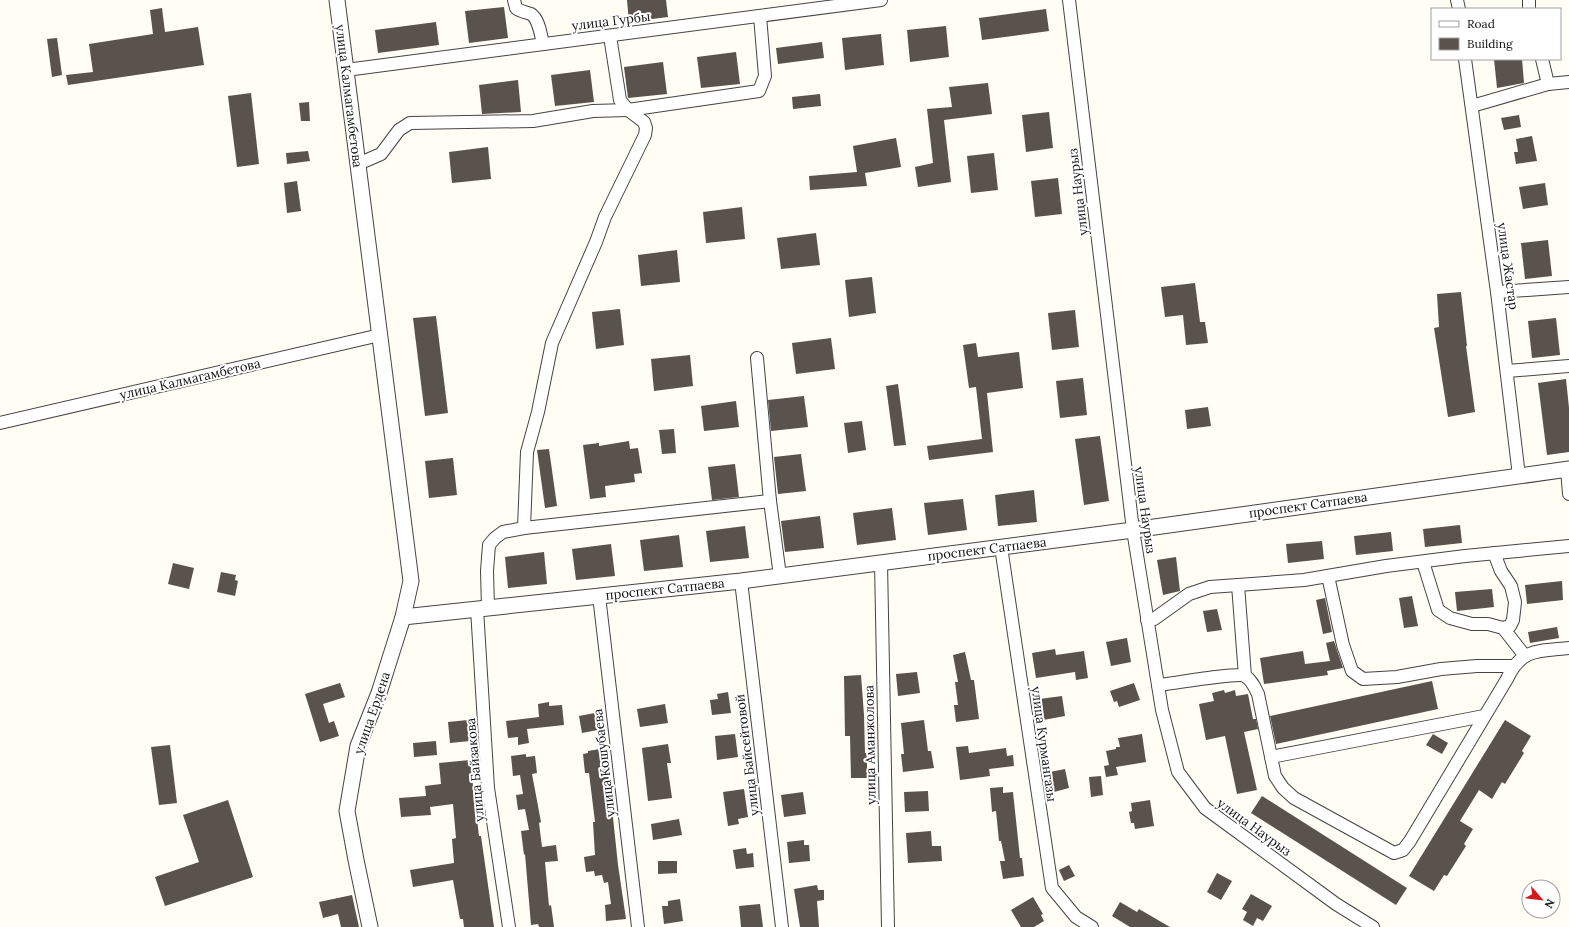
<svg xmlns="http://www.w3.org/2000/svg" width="1569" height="927" font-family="Lora,serif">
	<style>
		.building { fill: #5a524c }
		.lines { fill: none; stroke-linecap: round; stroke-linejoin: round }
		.minor-casing { stroke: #444; stroke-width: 14 }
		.tertiary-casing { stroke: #444; stroke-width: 17 }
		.minor { stroke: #fff; stroke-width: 12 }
		.tertiary { stroke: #fff; stroke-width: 15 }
		.labels { text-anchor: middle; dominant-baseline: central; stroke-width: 4; stroke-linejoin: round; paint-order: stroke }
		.street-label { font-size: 13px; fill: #111; stroke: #fff }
	</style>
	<rect width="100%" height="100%" fill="#fffdf4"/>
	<g class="building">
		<polygon points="627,0 666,0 668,17 629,22"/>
		<polygon points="504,7 508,38 469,43 465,11"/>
		<polygon points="162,8 165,32 198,27 204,65 68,85 66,75 93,72 89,44 153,34 150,10"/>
		<polygon points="1046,9 1049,31 982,40 979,18"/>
		<polygon points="436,22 439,45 378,53 375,30"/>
		<polygon points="946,26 949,57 910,62 907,30"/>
		<polygon points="881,34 884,65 845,70 842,38"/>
		<polygon points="57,38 62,75 52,77 47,39"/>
		<polygon points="822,42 824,58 778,64 776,48"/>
		<polygon points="736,52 740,84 701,88 697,57"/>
		<polygon points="1494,59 1522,59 1524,83 1497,88"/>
		<polygon points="663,62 667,94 628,98 624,67"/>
		<polygon points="590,70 594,102 555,106 551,75"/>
		<polygon points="518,80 521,112 482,114 479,85"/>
		<polygon points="988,83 992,114 944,120 951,182 918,187 915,167 933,163 927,109 952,107 949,87"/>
		<polygon points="251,93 259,164 237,167 228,96"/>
		<polygon points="820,94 821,106 793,109 792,97"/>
		<polygon points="309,102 310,121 301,121 299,103"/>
		<polygon points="1049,112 1053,148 1026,152 1022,115"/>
		<polygon points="1519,115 1521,127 1504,130 1501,118"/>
		<polygon points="1532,136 1537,161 1516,164 1514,152 1518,152 1516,139"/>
		<polygon points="896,138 901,167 865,173 867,186 810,190 809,176 857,172 853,146"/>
		<polygon points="488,147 491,179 452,183 449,152"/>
		<polygon points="308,151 310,161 287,164 286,153"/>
		<polygon points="994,153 998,190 971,193 967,156"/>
		<polygon points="1058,178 1062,214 1035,217 1031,181"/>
		<polygon points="297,181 301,211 287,213 284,183"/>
		<polygon points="1545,183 1548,205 1523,209 1519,187"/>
		<polygon points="742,207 745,239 706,243 703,212"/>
		<polygon points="816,233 820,265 781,269 777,238"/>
		<polygon points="1548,240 1552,276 1525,279 1521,243"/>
		<polygon points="677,250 680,282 641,286 638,255"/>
		<polygon points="872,277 876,313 849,317 845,280"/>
		<polygon points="1195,283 1200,322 1205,322 1208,343 1186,345 1183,315 1165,317 1161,287"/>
		<polygon points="1461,292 1467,346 1466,346 1475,412 1448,417 1434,328 1439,327 1437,294"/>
		<polygon points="620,309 624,345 596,349 592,312"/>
		<polygon points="1075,310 1079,347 1052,350 1048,313"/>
		<polygon points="436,316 448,413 425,416 413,318"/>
		<polygon points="1556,318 1560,355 1532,358 1528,321"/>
		<polygon points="831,338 835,369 796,374 792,343"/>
		<polygon points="976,343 978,357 1019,352 1023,388 987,393 993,452 929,460 927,446 982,439 976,387 969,388 963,345"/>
		<polygon points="690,355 693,386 654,391 651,359"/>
		<polygon points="1083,378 1087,415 1060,418 1056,381"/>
		<polygon points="1566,379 1569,408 1569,452 1547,455 1538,383"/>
		<polygon points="898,384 906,445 894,446 886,386"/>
		<polygon points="804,396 808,427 771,431 768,400"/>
		<polygon points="736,401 739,427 704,431 701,406"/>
		<polygon points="1208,407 1211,426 1187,429 1185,410"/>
		<polygon points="862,421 866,450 848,453 844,423"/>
		<polygon points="674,429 676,453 662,454 659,430"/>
		<polygon points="1100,436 1109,501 1084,505 1075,439"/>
		<polygon points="629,441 630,449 638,448 642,473 634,474 635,482 605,486 606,497 590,499 583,445 599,443 599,446"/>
		<polygon points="549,449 557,506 545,508 537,450"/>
		<polygon points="801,454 806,491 778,494 774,457"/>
		<polygon points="453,458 457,495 429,498 425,461"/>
		<polygon points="735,464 739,497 712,500 708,467"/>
		<polygon points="1034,490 1037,522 998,526 995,495"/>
		<polygon points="963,499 967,530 928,535 924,503"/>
		<polygon points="892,508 896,540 857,545 853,513"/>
		<polygon points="820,516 824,548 785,552 781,521"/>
		<polygon points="1460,525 1462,543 1425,547 1423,529"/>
		<polygon points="745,526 749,558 710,562 706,531"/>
		<polygon points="1391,532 1393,551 1356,555 1354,536"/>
		<polygon points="679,535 683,567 644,571 640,540"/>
		<polygon points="1322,541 1324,559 1288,563 1286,544"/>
		<polygon points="611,544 615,576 576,580 572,549"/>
		<polygon points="544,552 547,584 508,588 505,557"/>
		<polygon points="1176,557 1180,591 1163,595 1157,560"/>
		<polygon points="173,563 194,568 189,589 168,584"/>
		<polygon points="221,572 236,575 235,580 238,581 235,596 217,592"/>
		<polygon points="1562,581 1563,600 1527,604 1525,585"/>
		<polygon points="1492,589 1494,607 1457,611 1455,592"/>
		<polygon points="1412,596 1418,626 1404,628 1399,598"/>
		<polygon points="1325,598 1332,632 1323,634 1316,600"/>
		<polygon points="1217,609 1222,630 1207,632 1203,611"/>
		<polygon points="1557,627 1559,638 1530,643 1528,632"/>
		<polygon points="1127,638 1131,662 1111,666 1106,642"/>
		<polygon points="1334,641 1343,668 1327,671 1328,675 1264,684 1260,658 1303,651 1305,664 1330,661 1326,643"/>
		<polygon points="1055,649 1056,655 1084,651 1088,678 1076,680 1075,672 1036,678 1032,653"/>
		<polygon points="965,652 971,680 974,680 979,719 956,722 954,705 958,705 955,682 958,682 953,655"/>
		<polygon points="917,672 920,693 898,696 896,674"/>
		<polygon points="861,675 864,715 865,753 867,753 867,778 851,778 850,736 845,736 844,676"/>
		<polygon points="1432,681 1438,709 1276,744 1270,716"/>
		<polygon points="340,683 345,697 323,704 329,723 334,721 339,736 320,742 305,694"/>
		<polygon points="1134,683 1140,700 1119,707 1117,701 1114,702 1110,691"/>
		<polygon points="1224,690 1225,693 1235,690 1236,696 1248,694 1253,719 1256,719 1258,729 1244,732 1257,790 1237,794 1225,736 1206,740 1199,704 1214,701 1212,693"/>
		<polygon points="728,692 731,713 712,715 710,700 718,699 717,694"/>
		<polygon points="1062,696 1065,716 1038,721 1038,716 1034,716 1032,700"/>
		<polygon points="549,702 549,706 562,705 564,725 527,729 529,743 518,745 518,737 508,738 506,721 539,717 538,704"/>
		<polygon points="665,704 668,723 640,727 637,709"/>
		<polygon points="600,712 603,729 582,733 579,716"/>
		<polygon points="468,720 470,741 450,743 448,722"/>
		<polygon points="924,720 928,751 931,751 934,768 903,772 901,754 904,754 901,723"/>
		<polygon points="1505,720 1531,736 1522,751 1524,753 1505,784 1502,782 1492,799 1479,790 1460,821 1473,829 1464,844 1466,846 1447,876 1444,875 1434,891 1409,876"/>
		<polygon points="735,734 738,757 717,760 715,736"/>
		<polygon points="1142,734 1146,762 1116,767 1118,775 1106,777 1104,766 1109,765 1106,751 1116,749 1116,747 1120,747 1118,738"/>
		<polygon points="1433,734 1448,743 1442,754 1426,745"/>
		<polygon points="436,741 437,755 414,757 413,743"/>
		<polygon points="668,744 671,763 667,763 672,798 648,801 642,748"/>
		<polygon points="170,745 177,803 159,805 151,747"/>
		<polygon points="968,746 969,753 1006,748 1007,756 1013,755 1014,766 989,769 990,776 960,780 956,747"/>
		<polygon points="600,749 600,752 606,751 618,865 626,919 606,921 605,905 611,904 608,882 604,883 602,875 595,876 594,871 586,872 584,857 595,855 593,822 595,822 589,773 585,773 583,754 588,753 588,751"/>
		<polygon points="526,754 526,757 535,756 537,773 532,774 541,822 539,823 542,847 556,845 558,861 545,862 549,906 551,905 554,927 539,927 538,924 531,925 525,854 524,855 521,831 529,830 525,809 518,810 516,795 523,794 520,775 513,776 511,756"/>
		<polygon points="470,760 479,836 481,836 494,927 464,927 463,919 460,919 453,880 413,887 410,870 454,863 452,839 456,838 453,804 430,807 431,815 401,817 399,798 426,796 425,786 441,784 439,763"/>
		<polygon points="1065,769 1069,788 1050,793 1045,773"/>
		<polygon points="1101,776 1103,795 1091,797 1089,777"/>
		<polygon points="1003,787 1003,793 1013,792 1020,858 1022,858 1024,876 1003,879 1000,861 1005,861 1001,841 999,841 996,811 992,812 990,788"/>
		<polygon points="744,789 748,817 738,819 739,824 728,826 723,792"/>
		<polygon points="928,791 929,811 905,812 904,792"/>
		<polygon points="803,792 806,814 784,817 781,795"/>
		<polygon points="1262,796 1407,888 1396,905 1251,813"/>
		<polygon points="228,800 253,877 165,906 155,877 199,862 183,815"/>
		<polygon points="1150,800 1154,826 1135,829 1134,823 1131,823 1129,812 1132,811 1131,803"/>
		<polygon points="679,819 682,835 653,840 651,824"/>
		<polygon points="931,831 932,846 941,846 942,861 908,863 906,833"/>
		<polygon points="804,840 804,845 809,845 810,861 789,863 787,842"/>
		<polygon points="746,848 747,854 753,853 754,867 736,869 733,850"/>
		<polygon points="658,861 677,861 677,873 658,874"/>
		<polygon points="1069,865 1075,876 1064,881 1059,870"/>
		<polygon points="1217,873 1232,881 1221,900 1207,892"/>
		<polygon points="817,885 818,890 824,890 824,900 817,901 819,927 800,927 794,889"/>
		<polygon points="1251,894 1272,906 1263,921 1257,918 1253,926 1243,920 1247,912 1242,909"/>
		<polygon points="352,895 359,927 341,927 338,914 323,918 319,902"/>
		<polygon points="1033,897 1043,914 1041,915 1044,921 1034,927 1021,927 1011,910"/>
		<polygon points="680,899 683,921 664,924 662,906 668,906 668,901"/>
		<polygon points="1120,902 1137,912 1139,909 1170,927 1130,927 1112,916"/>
		<polygon points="760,904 763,927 741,927 739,906"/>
	</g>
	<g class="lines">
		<defs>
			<g id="minor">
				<path d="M514,0L516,8C521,12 526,12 531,14C539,19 541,36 543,44"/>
				<polyline points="1069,0 1133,530 1162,710 1178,772 1205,808 1336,904 1373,927"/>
				<polyline points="1457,0 1459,9"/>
				<polyline points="1529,9 1529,0"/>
				<polyline points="1465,59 1497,292 1519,476"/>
				<polyline points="1542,59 1548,84"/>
				<polyline points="346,70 881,0"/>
				<polyline points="1472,106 1548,84 1569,82"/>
				<polyline points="358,164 381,154 399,130 410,123 533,121 593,111 628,110 759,91 765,76 760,16"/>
				<polyline points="1497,292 1569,287"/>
				<polyline points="757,358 770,501 780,576"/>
				<polyline points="1507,371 1569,366"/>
				<polyline points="0,423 380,335"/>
				<polyline points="1567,469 1569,494"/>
				<polyline points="524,528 527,452 538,412 552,343 596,242 605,217 645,135 646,128 644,122 628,110 620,100 610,36"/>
				<polyline points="1001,547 1052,888 1076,917 1092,927"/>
				<polyline points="1494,553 1501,571 1511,586 1515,602 1513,620 1510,626 1503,628"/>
				<polyline points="1423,562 1438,610 1450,618 1472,624 1488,624 1503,628 1525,656"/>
				<polyline points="881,563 888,927"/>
				<polyline points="1328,576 1343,645 1352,671 1363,679 1397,677 1441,669 1477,666 1513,666"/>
				<polyline points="741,581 782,927"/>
				<polyline points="599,596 638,927"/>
				<polyline points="488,608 487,571 489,545 495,538 503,532 524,528 770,501"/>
				<polyline points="477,609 488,788 509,927"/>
				<polyline points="1147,620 1154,619 1189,594 1210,587 1238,585"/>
				<polyline points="1245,676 1238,585 1304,580 1386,566 1465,556 1569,546"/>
				<path d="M1158,685C1171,684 1237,672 1245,676C1252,680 1255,688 1258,694L1275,776L1283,788L1294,798L1394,853L1403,850L1410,841L1507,679C1521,648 1539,651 1569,648"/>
				<polyline points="1271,757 1484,716"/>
			</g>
			<g id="tertiary">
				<polyline points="337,0 411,581 403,617 379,693 358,746 347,811 356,860 370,927"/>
				<polyline points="403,617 741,581 1133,530 1569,469"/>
			</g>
		</defs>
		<use href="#minor" class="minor-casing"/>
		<use href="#tertiary" class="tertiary-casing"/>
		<use href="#minor" class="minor"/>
		<use href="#tertiary" class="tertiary"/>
	</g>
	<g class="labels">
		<g class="street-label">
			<text transform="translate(611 21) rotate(-7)">улица Гурбы</text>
			<text transform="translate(349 96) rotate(83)">улица Калмагамбетова</text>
			<text transform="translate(1078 192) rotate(-97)">улица Наурыз</text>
			<text transform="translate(1508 266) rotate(82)">улица Жастар</text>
			<text transform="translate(190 379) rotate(-13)">улица Калмагамбетова</text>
			<text transform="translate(1308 505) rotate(-8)">проспект Сатпаева</text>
			<text transform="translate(1145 510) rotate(82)">улица Наурыз</text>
			<text transform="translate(987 549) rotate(-7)">проспект Сатпаева</text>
			<text transform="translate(665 589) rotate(-6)">проспект Сатпаева</text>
			<text transform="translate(372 713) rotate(-71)">улица Ердена</text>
			<text transform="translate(1044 744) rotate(82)">улица Курмангазы</text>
			<text transform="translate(870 745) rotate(-91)">улица Аманжолова</text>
			<text transform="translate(747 755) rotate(-97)">улица Байсейтовой</text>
			<text transform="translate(604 763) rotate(-97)">улица Кошубаева</text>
			<text transform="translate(475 770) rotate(-95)">улица Байзакова</text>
			<text transform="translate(1254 827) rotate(36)">улица Наурыз</text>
		</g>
	</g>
	<rect x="1431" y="8" width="130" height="52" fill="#ffffff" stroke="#a0a0a0"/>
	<rect x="1439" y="21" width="20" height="6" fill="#ffffff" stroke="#a0a0a0"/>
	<text x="1467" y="28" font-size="12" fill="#111111">Road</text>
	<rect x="1439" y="38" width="20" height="12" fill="#5a524c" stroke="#a0a0a0"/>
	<text x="1467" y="48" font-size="12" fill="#111111">Building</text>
	<g transform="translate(1541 899) rotate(118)"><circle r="19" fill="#ffffff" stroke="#a0a0a0"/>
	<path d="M0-3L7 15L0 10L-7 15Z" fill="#cf1b1a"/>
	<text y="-6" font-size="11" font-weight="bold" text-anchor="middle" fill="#111111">N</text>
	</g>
</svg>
